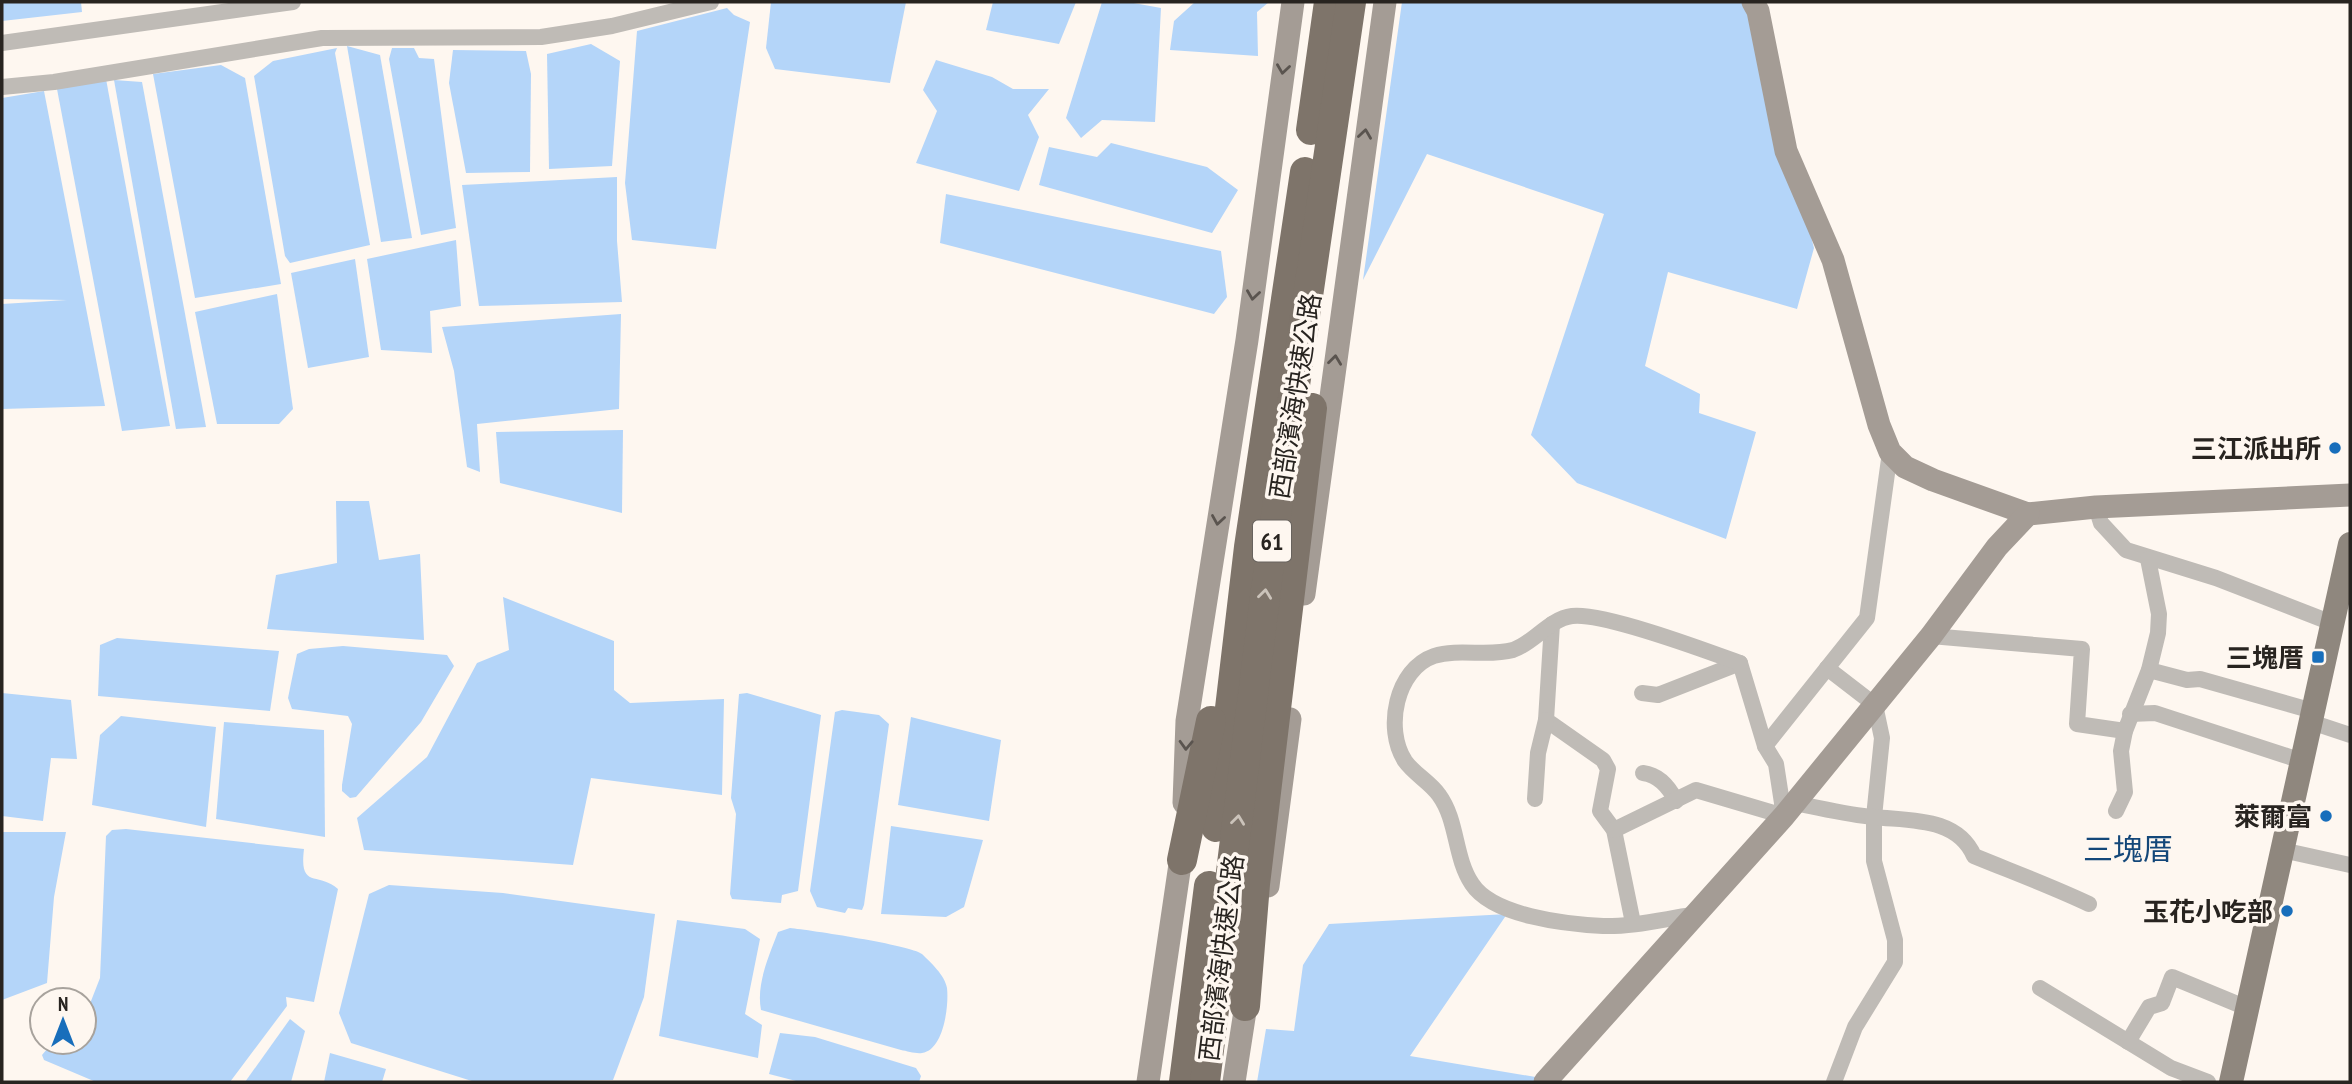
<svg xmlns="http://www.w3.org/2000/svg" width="2352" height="1084" font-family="'PT Sans Narrow','Noto Sans TC',sans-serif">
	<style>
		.water { fill: #b4d5f9 }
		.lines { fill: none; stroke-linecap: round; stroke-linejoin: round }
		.street { stroke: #bfbbb6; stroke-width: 16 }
		.secondary { stroke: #a49c95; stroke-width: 23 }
		.primary { stroke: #8f877e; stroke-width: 24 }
		.highway { stroke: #7e746a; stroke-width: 30 }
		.oneway { stroke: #5a544f }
		.oneway2 { stroke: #cbc3ba }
		.poi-dot { fill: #186ebb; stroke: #fef7f0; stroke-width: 2.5 }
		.labels { text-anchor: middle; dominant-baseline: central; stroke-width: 7; stroke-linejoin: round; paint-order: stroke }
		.shield { fill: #fef7f0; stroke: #68635e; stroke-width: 2 }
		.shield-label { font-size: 24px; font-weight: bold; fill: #282420 }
		.street-label { font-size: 26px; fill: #282420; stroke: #fef7f0 }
		.poi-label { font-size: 26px; font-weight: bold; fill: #282420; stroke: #fef7f0; text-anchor: end }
		.quarter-label { font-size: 30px; fill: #134779; stroke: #fef7f0 }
	</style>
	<rect width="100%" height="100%" fill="#fef7f0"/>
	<g class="water">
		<polygon points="2,2 81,2 82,12 2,21"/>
		<polygon points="771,2 906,2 890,83 775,69 766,48"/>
		<polygon points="993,2 1076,2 1059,44 986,30"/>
		<polygon points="1102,2 1128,2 1161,8 1155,122 1102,120 1081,138 1066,118"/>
		<polygon points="1195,2 1269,2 1257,12 1258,56 1170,50 1174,21"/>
		<polygon points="1402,2 1757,2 1755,20 1814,248 1797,309 1668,272 1645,366 1700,394 1699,413 1756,432 1726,539 1577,483 1531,435 1604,214 1427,154 1363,280"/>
		<polygon points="727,8 734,15 750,22 716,249 632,240 625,183 637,31"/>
		<polygon points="591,44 620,61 612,166 549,169 547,54"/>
		<polygon points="347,46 380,55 412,238 381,242"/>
		<polygon points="337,48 335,53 370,245 290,263 285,256 254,76 273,61"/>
		<polygon points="392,48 414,48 419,58 434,59 456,228 421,235 389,59"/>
		<polygon points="453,50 526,51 531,74 530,172 466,173 449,83"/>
		<polygon points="936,60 992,77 1013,89 1049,89 1028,115 1039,137 1019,191 916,163 937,111 923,90"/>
		<polygon points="221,65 245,78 281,284 195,298 153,74"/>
		<polygon points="106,79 170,426 122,431 57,89"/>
		<polygon points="114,80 142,82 206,427 176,429"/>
		<polygon points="44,91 105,406 2,409 2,304 67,300 2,299 2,98"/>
		<polygon points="1111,143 1207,167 1238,190 1212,233 1039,185 1049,147 1097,157"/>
		<polygon points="617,177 617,241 622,302 479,306 462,185"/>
		<polygon points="946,194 1221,251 1227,297 1214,314 940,243"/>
		<polygon points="456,240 461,306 430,311 432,353 381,350 367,259"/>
		<polygon points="355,259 369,357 308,368 291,273"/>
		<polygon points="277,294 293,409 279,424 217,424 195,312"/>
		<polygon points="621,314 619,409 477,424 480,472 467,467 454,371 442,327"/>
		<polygon points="623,430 622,513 500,483 496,432"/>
		<polygon points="336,501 369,501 379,560 420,554 424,640 267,629 276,575 337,563"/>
		<polygon points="503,597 614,641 614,690 630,703 724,699 722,795 591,778 573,865 364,850 357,818 427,757 477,663 509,650"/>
		<polygon points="117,638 279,651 270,711 98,696 100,645"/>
		<polygon points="343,646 447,655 454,666 421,722 356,797 350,798 342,791 342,785 352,724 348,716 292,709 288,698 297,654 309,649"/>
		<polygon points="2,693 71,700 77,759 51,758 43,821 2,816"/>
		<polygon points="747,693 821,715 798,891 782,895 781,903 732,899 730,894 736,814 731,798 739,694"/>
		<polygon points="842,710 879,715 889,724 864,905 862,910 848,908 845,913 817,907 810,891 835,712"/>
		<polygon points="121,716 216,727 206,827 92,805 100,735"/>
		<polygon points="911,717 1001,740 989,821 898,805"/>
		<polygon points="224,722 324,730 325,837 216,819"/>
		<polygon points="891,826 983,840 964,907 946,917 881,914"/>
		<path d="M126,829L304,849C299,890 318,871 338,889L314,1002L286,997L287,1006L230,1082H96L44,1060L42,1055L53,1042H84V1019L100,978L106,836L112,830Z"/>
		<polygon points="2,832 66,832 54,897 47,983 2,1000"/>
		<polygon points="389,885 503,893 655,914 644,997 613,1080 475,1082 351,1043 339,1013 369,894"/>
		<polygon points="1507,914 1410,1056 1565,1082 1257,1082 1266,1029 1294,1031 1303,965 1329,924"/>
		<polygon points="677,920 745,929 760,939 745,1014 762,1025 758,1058 659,1036"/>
		<path d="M790,928C809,930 911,945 922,954C930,962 945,975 947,988C949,1005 944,1050 922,1053C916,1054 907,1051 901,1050L761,1010C756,984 769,956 778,932Z"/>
		<polygon points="290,1019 305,1031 291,1082 245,1082"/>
		<polygon points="780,1033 815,1037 916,1068 921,1076 919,1082 800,1082 769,1074"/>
		<polygon points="330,1053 386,1069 382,1082 324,1082"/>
	</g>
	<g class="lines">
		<g class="street">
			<polyline points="2,43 293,2"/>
			<polyline points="2,87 54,82 322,38 541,37 612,26 711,2"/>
			<polyline points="2096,507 2101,523 2126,550 2216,578 2332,623"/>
			<polyline points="1552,624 1546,720 1603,760 1608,769 1600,811 1614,830 1633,923"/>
			<polyline points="1931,636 2082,649 2077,724 2125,731"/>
			<polyline points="1827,668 1875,705 1882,738 1874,817 1874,861 1895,940 1895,962 1855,1027 1834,1082"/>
			<polyline points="2149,670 2187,680 2200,679 2313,711"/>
			<polyline points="1642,693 1658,695 1740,663"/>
			<polyline points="2130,714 2155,713 2302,761"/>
			<polyline points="2311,722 2350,735"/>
			<polyline points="1765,746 1867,618 1890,452"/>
			<path d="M1643,773C1659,775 1669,787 1676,801"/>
			<polyline points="1535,799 1538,753 1546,720"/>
			<path d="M1794,803C1821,808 1848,815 1874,817C1910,821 1957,817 1974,856C2013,872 2051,886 2089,904"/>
			<polyline points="2116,811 2125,792 2121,751 2125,731 2149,670 2158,633 2159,614 2148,559"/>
			<path d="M1614,830L1696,790L1784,816L1776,764L1765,746L1740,663C1707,651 1603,612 1572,616C1549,619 1534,643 1513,650C1488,657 1459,648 1434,656C1396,669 1384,729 1405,761C1414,774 1430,782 1439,795C1458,821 1454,857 1472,884C1493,916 1565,924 1603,926C1632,927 1664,919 1692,915"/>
			<polyline points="2282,850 2350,865"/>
			<polyline points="2040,988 2171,1068 2208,1082"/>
			<polyline points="2128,1042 2149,1007 2162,1003 2172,977 2247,1008"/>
		</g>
		<g class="secondary">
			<polyline points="1753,2 1758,11 1786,151 1833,260 1879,425 1890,452 1905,467 1933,480 2028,514 2096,507 2350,495"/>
			<polyline points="1304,594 1385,2"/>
			<polyline points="1184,803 1187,721 1247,340 1293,2"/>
			<polyline points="1268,886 1290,719"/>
			<polyline points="1148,1082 1183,844"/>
			<polyline points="1234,1082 1248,992"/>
			<polyline points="1545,1082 1784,816 1931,636 1997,547 2028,514"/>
		</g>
		<polyline class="primary" points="2231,1082 2350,544"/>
		<g class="highway">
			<polyline points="1311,130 1329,2"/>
			<polyline points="1216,827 1249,547 1305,172"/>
			<polyline points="1182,860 1211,721"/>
			<polyline points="1245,1006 1255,884 1312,408"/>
			<polyline points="1184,1082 1209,886"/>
			<polyline points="1205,1082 1271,549 1351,2"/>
		</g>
	</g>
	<defs><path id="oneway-chevron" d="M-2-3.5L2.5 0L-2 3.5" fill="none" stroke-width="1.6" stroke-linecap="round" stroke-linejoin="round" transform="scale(1.75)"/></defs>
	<g class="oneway">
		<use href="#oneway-chevron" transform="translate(1283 69) rotate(98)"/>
		<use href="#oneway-chevron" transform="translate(1365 134) rotate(-82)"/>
		<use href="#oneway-chevron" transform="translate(1253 295) rotate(98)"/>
		<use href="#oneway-chevron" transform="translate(1335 360) rotate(-83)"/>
		<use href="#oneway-chevron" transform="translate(1218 520) rotate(99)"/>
		<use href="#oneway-chevron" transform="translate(1186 745) rotate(92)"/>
	</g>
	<g class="oneway2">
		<use href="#oneway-chevron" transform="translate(1265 594) rotate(-83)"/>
		<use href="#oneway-chevron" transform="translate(1238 820) rotate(-83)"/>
	</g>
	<g class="poi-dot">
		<circle cx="2335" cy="448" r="7"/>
		<rect x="2311" y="650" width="14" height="14" rx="3.5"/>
		<circle cx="2326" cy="816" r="7"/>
		<circle cx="2287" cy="911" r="7"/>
	</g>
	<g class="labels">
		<rect class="shield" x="1253" y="520.5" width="38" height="41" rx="5"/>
		<g class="shield-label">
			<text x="1272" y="541">61</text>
		</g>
		<g class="street-label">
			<text transform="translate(1295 396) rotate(-81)">西部濱海快速公路</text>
			<text transform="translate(1221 958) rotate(-83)">西部濱海快速公路</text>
		</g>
		<g class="poi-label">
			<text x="2321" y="448">三江派出所</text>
			<text x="2304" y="657">三塊厝</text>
			<text x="2312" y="816">萊爾富</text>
			<text x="2273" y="911">玉花小吃部</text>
		</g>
		<g class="quarter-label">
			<text x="2128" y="848">三塊厝</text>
		</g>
	</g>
	<rect width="2352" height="1084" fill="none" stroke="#282420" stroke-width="7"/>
	<g transform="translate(63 1021)"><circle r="33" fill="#fef7f0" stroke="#a8a39d" stroke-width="2"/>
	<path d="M0-5L12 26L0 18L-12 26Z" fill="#186ebb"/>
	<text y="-10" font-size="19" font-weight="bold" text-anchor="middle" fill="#282420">N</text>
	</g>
</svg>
